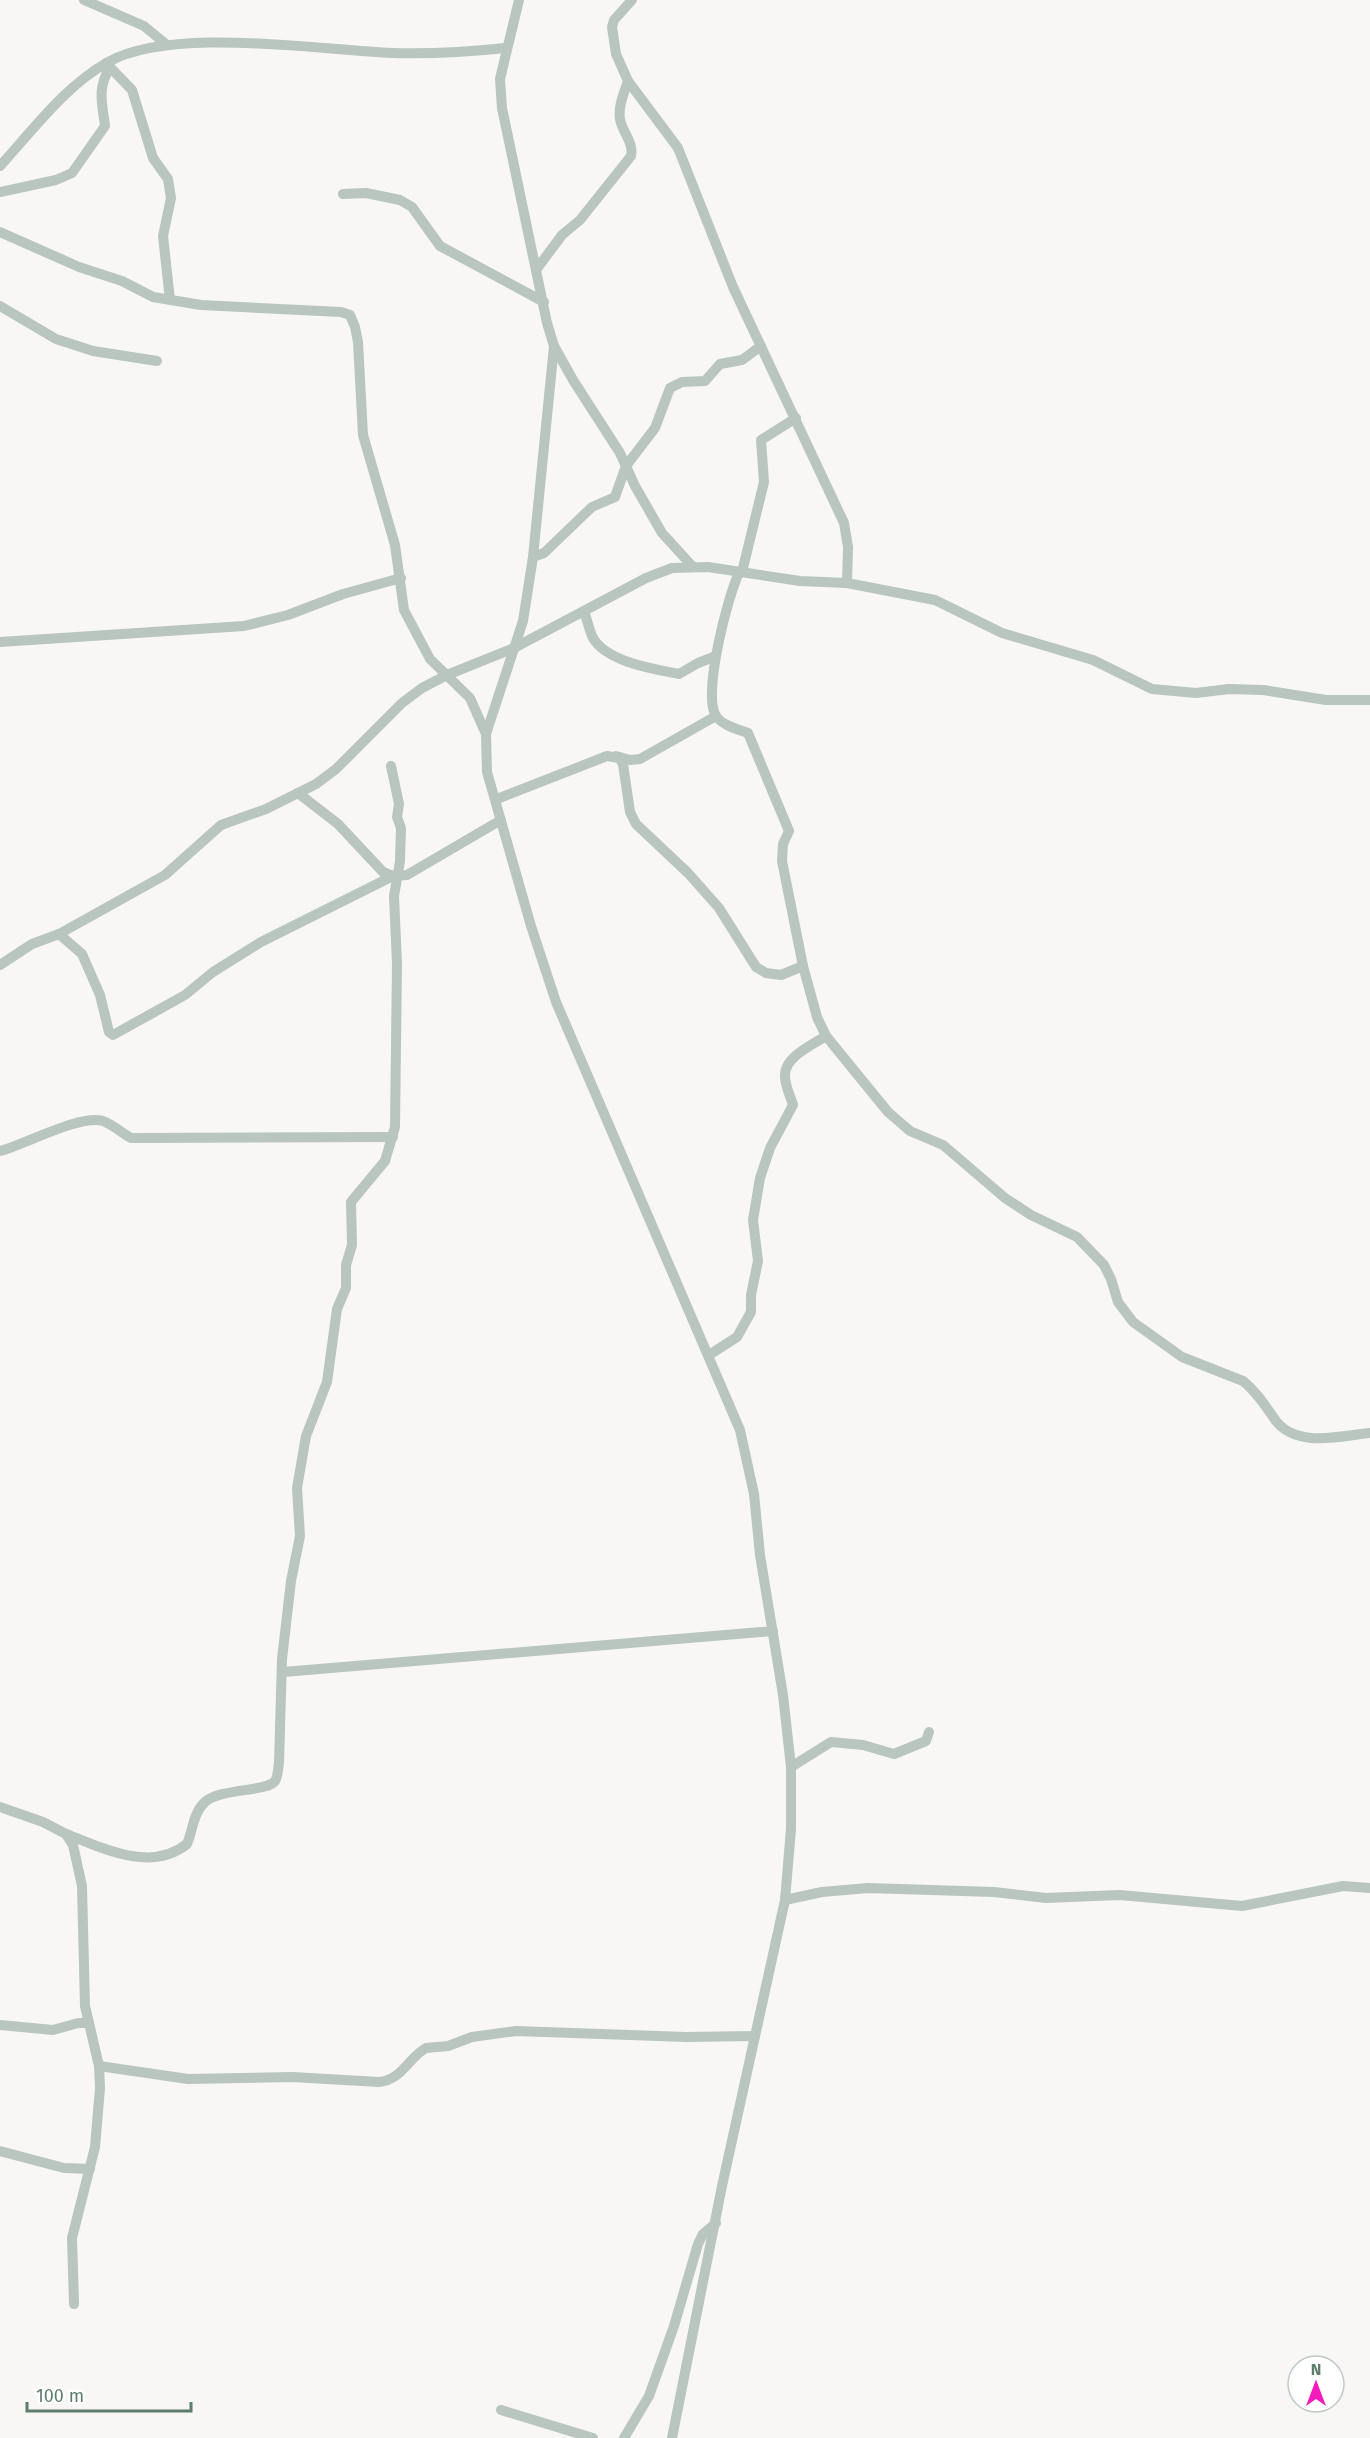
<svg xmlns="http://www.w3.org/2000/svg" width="1370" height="2438" font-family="'Fira Sans',sans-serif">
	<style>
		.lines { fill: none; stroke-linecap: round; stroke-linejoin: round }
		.street { stroke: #b9c5bf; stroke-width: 10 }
	</style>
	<rect width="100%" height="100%" fill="#f9f6f6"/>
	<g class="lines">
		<g class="street">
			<polyline points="84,0 144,26 167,45"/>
			<polyline points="519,0 500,79 502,108 547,323 554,346 533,557 523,621 486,734 487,772 531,926 556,1002 740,1430 754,1494 760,1555 783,1695 791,1767 791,1829 785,1900 722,2186 672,2438"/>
			<polyline points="632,0 614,20 612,27 616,54 628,81 678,148 733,287 844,523 848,547 847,583"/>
			<polyline points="106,63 132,90 153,158 168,179 171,198 163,236 170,300"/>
			<path d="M0,166C33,130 65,86 108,62C172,26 317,50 392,53C430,54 468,52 505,48"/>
			<path d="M0,192L56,180L72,173L105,126C102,102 97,89 110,67"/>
			<polyline points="343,194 366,193 400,200 412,207 440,246 544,302"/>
			<polyline points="0,232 79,267 122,281 153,297 201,305 341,312 350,315 355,327 358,342 363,435 395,545 404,610 430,659 470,698 486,734"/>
			<path d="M536,270L562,235L580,220L631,156C634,142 622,132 620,119C618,106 624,93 628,81"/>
			<polyline points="0,306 56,339 93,351 157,361"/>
			<polyline points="554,346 573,380 620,453 635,486 662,533 693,567"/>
			<polyline points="533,557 544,553 592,507 615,497 626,466 655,428 670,388 682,382 705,381 720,364 742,360 761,346"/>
			<polyline points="742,572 764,482 761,440 796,418"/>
			<path d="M739,573C728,595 702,695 716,716C723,726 738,729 748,733L789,831L783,844L782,861L803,966L817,1017L826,1036L888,1112L910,1131L943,1145L1005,1198L1031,1215L1077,1237L1104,1265L1111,1279L1118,1302L1133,1322L1182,1357L1243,1381C1257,1392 1266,1407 1276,1421C1297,1448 1340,1436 1370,1433"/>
			<path d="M584,611C587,619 589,630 593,638C607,662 654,669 679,674L698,663L716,656"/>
			<polyline points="0,642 244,626 288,615 343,594 401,578"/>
			<polyline points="616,756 630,760 640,759 716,716"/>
			<polyline points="298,793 338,824 383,872 393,876 407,875 501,820"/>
			<polyline points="497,799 607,756 619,758 623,764 630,812 636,824 688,873 719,908 756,967 766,973 781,975 803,966"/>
			<polyline points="59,934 82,954 100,995 109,1032 113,1035 185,995 213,972 261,942 393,876"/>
			<polyline points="0,965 32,944 59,934 165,875 221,825 266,809 316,784 336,769 402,703 422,688 447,675 514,648 646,578 672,568 708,567 800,581 847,583 935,600 1002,633 1093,660 1152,689 1196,693 1229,689 1263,690 1326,700 1370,700"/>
			<path d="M0,1151C24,1145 80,1114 103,1121C112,1124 122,1133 131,1138L393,1137"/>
			<path d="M709,1355L737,1337L751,1312V1295L758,1261L753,1220L760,1178L770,1148L793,1105C790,1095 785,1086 785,1076C784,1057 812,1045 826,1036"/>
			<polyline points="283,1672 773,1631"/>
			<polyline points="791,1767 831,1742 863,1745 894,1754 926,1741 929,1732"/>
			<polyline points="0,1807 43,1822 66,1834 73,1845 82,1886 85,2006 99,2066 100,2088 95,2147 72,2238 74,2304"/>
			<path d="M66,1834C102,1848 151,1873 187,1844C193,1830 193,1813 205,1802C220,1788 268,1792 275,1781C278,1777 278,1768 279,1763L282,1659L291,1581L300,1536L297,1488L306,1436L327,1382L337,1309L346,1288V1265L352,1245L351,1202L385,1161L395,1127L397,964L394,896L400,861L401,828L397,817L399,804L391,766"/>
			<polyline points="785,1900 822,1892 868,1888 994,1892 1046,1898 1120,1895 1242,1906 1343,1886 1370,1888"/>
			<polyline points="0,2025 53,2030 78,2023 88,2023"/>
			<path d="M99,2066L188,2079L292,2077L379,2082C402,2080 408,2058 426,2048L448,2046L472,2037L516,2031L686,2037L755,2036"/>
			<polyline points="0,2151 64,2168 90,2169"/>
			<polyline points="501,2410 593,2438"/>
			<polyline points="624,2438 649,2396 674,2326 698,2244 703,2234 716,2223"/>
		</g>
	</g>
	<g transform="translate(1316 2384)"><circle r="28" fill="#ffffff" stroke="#becbc4" stroke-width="1.5"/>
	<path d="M0-4.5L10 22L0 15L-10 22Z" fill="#f41abd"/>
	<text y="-9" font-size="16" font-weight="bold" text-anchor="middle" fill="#5d7e6c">N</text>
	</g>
	<path d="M27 2402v9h164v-9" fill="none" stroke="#5d7e6c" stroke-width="3"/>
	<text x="36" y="2402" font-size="18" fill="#5d7e6c" stroke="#ffffff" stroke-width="4.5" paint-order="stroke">100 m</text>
</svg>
